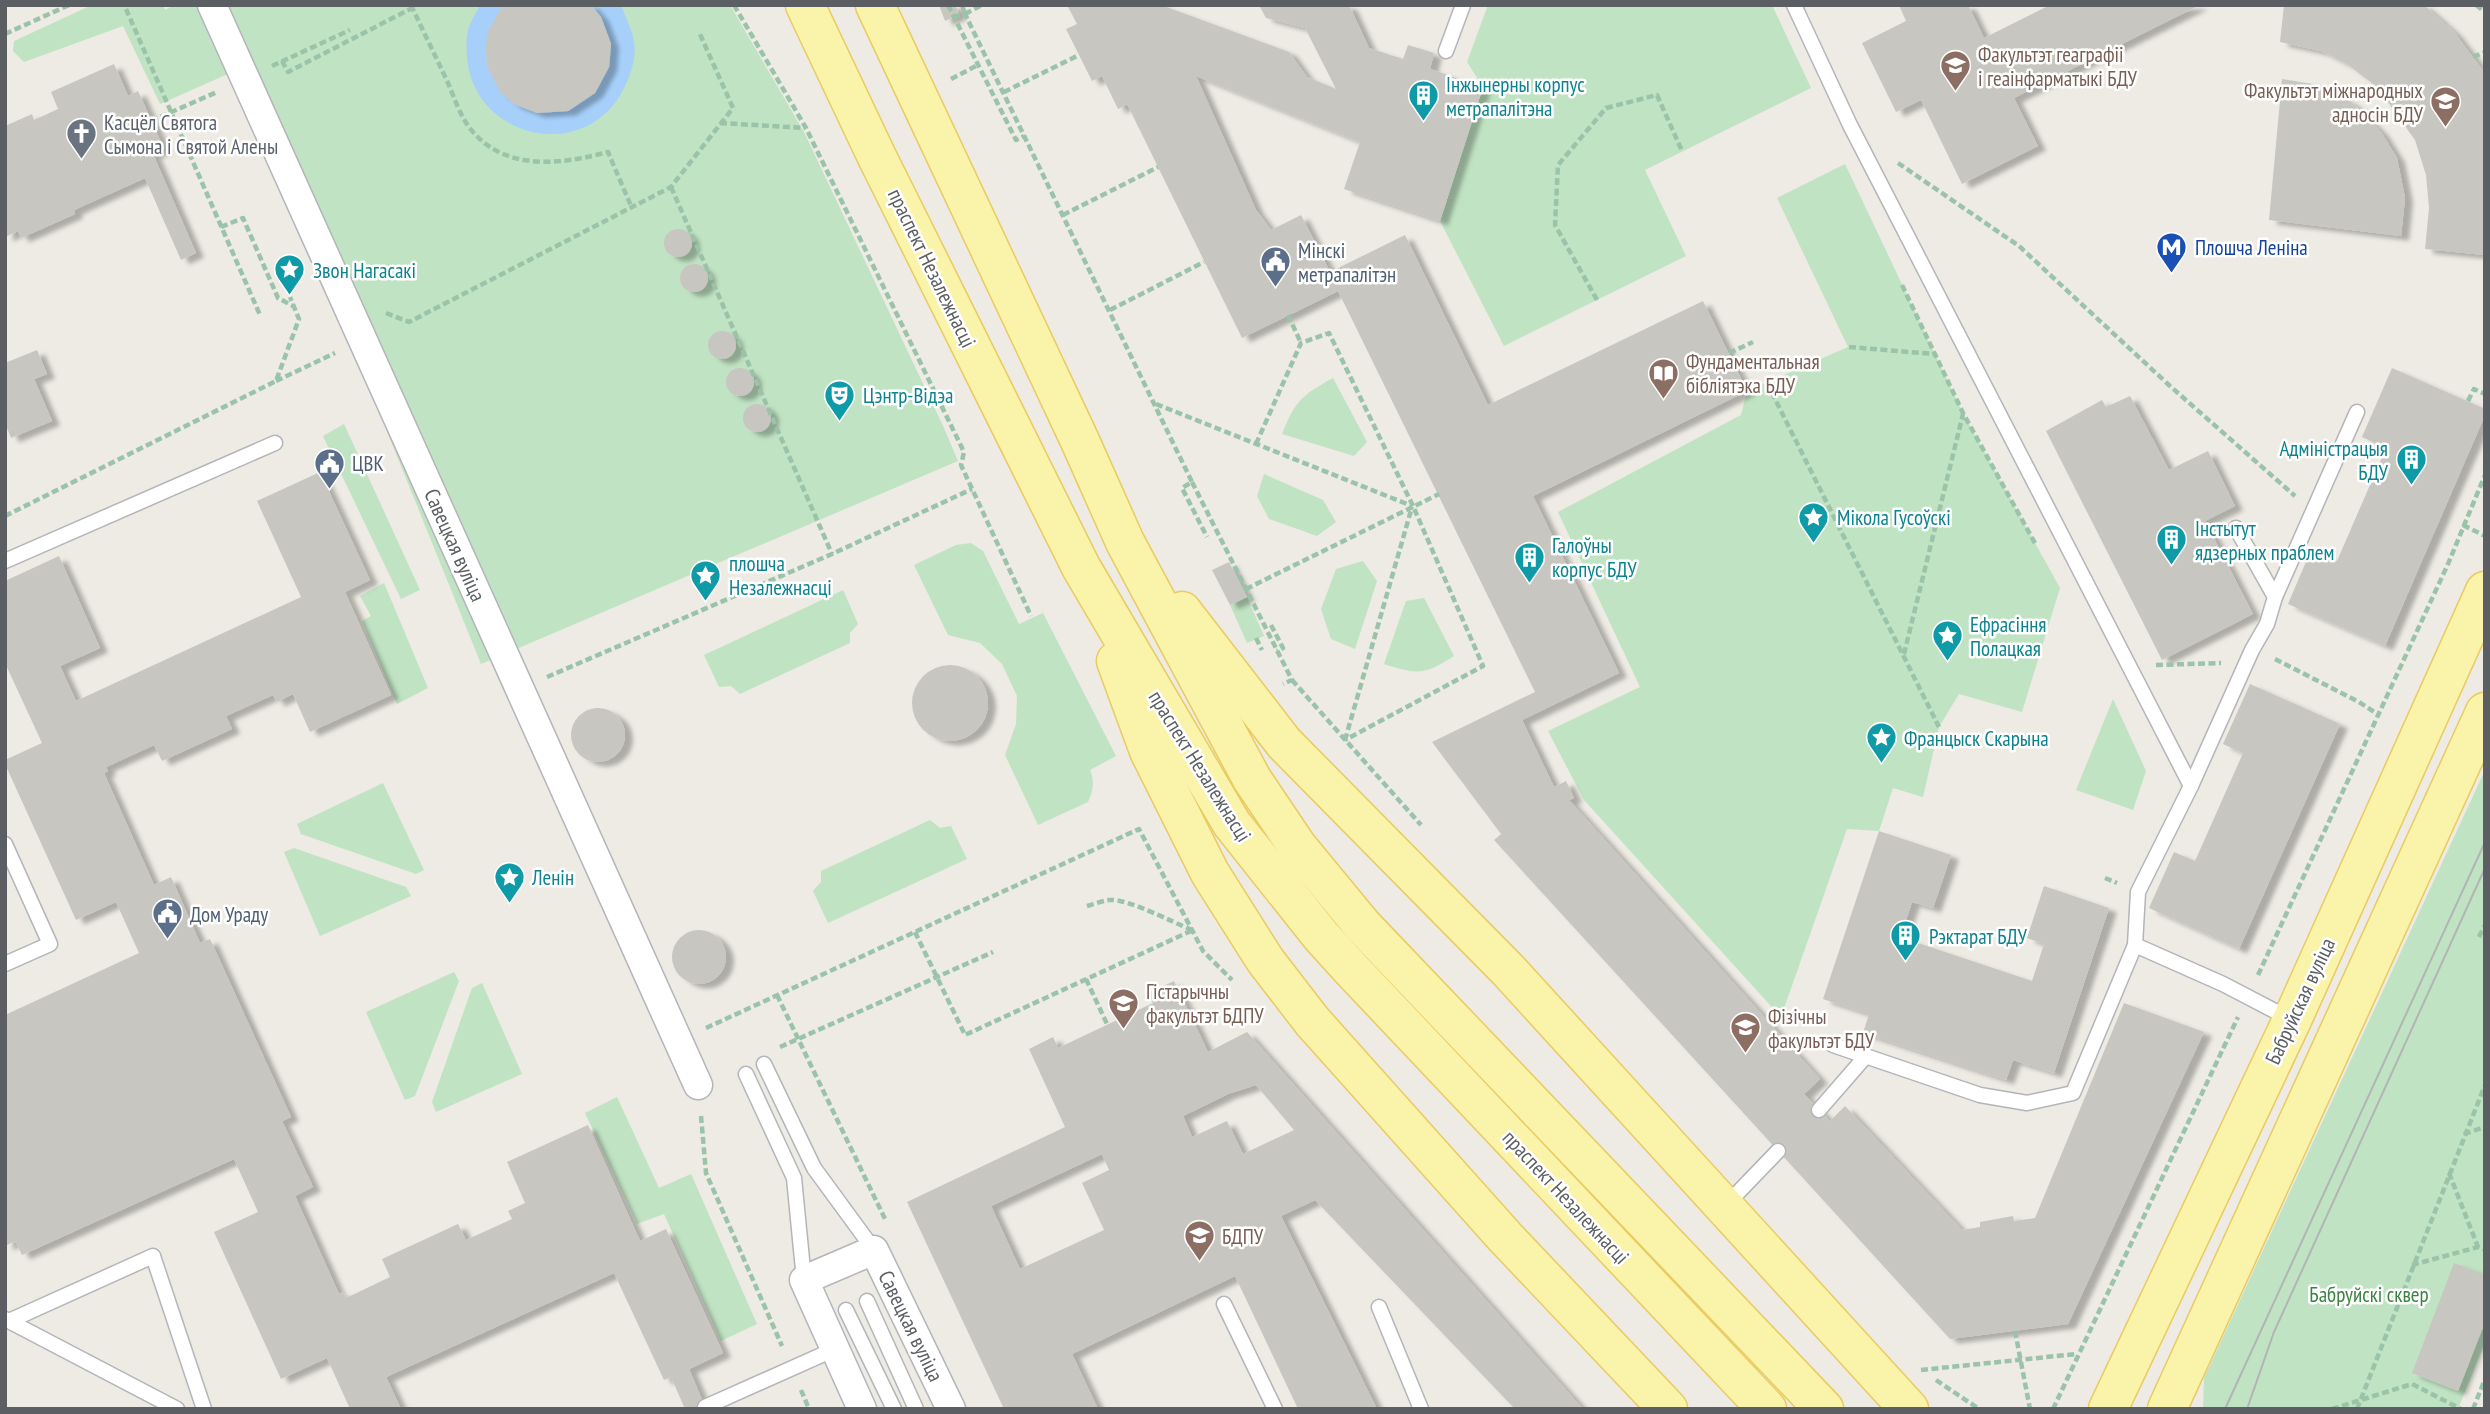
<svg xmlns="http://www.w3.org/2000/svg" width="2490" height="1414" font-family="'PT Sans Narrow',sans-serif">
	<style>
		.green { fill: #c0e3c3 }
		.water { fill: #a6d0fa }
		.building { fill: #c8c6c0; fill-rule: evenodd; filter: url(#shadow) }
		.lines { fill: none; stroke-linecap: round; stroke-linejoin: round }
		.lane-casing { stroke: #b3b5b9; stroke-width: 17 }
		.street-casing { stroke: #b3b5b9; stroke-width: 31 }
		.primary-casing { stroke: #e9cb5f; stroke-width: 41 }
		.path { stroke: #9ac3a9; stroke-width: 4.5; stroke-dasharray: 7 3.5; stroke-linecap: butt }
		.lane { stroke: #fff; stroke-width: 14 }
		.street { stroke: #fff; stroke-width: 28 }
		.primary { stroke: #faf3aa; stroke-width: 38 }
		.tram { stroke: #b3b4b4; stroke-width: 2 }
		.labels { text-anchor: middle; dominant-baseline: central; stroke-width: 5; stroke-linejoin: round; paint-order: stroke }
		.education-label { font-size: 21px; fill: #785e54; stroke: #fff; text-anchor: start }
		.culture-label { font-size: 21px; fill: #0d838f; stroke: #fff; text-anchor: start }
		.worship-label { font-size: 21px; fill: #5b616d; stroke: #fff; text-anchor: start }
		.transit-label { font-size: 21px; fill: #164399; stroke: #fff; text-anchor: start }
		.service-label { font-size: 21px; fill: #4e5e75; stroke: #fff; text-anchor: start }
		.street-label { font-size: 21px; fill: #5b5e63; stroke: #fff }
		.park-label { font-size: 21px; fill: #3a8342; stroke: #fff }
	</style>
	<defs>
		<filter id="shadow"><feDropShadow dx="8" dy="4.5" stdDeviation="2" flood-color="#0004"/></filter>
	</defs>
	<rect width="100%" height="100%" fill="#edebe3"/>
	<g class="green">
		<polygon points="92,5 163,5 165,10 174,5 730,5 804,132 944,428 958,461 481,664 361,367 228,74 160,104 123,26 24,62 13,51 14,41"/>
		<polygon points="1488,5 1772,5 1811,88 1645,170 1686,256 1504,346 1440,221 1483,87 1467,62"/>
		<polygon points="1845,164 1963,413 2060,588 2022,712 1959,694 1939,727 1923,797 1893,788 1879,831 1847,829 1781,1017 1584,800 1548,731 1640,687 1558,512 1741,415 1747,391 1848,347 1777,198"/>
		<path d="M1333,378L1367,442L1354,456L1282,434C1295,401 1302,395 1333,378Z"/>
		<polygon points="344,424 420,590 401,599 323,436"/>
		<polygon points="1264,474 1323,500 1336,522 1317,536 1269,519 1257,496"/>
		<path d="M971,543L983,551L1019,624L1043,613L1116,756L1090,770C1095,782 1093,791 1088,802L1038,825L1005,755L1016,724L1017,696L1002,664L980,643L948,635L914,565L956,545Z"/>
		<polygon points="1363,561 1377,581 1355,649 1331,639 1321,609 1336,569"/>
		<polygon points="384,583 428,688 397,704 362,621 371,616 360,596"/>
		<polygon points="843,590 858,624 850,633 850,643 740,694 731,686 719,687 704,655"/>
		<polygon points="1247,597 1264,636 1247,643 1230,605"/>
		<path d="M1424,598L1454,656C1424,675 1418,675 1384,664L1406,601Z"/>
		<polygon points="2113,699 2146,771 2133,810 2076,790"/>
		<polygon points="2485,770 2485,1343 2458,1409 2203,1409 2204,1378"/>
		<polygon points="383,783 424,870 416,874 301,834 297,824"/>
		<polygon points="930,820 940,828 951,826 967,859 828,923 813,891 821,882 821,871"/>
		<polygon points="294,848 406,887 411,896 320,936 284,852"/>
		<polygon points="454,972 459,981 415,1096 405,1100 366,1012"/>
		<polygon points="482,983 522,1074 436,1112 432,1102 472,988"/>
		<polygon points="617,1097 659,1188 691,1174 757,1324 721,1341 664,1214 637,1224 585,1113"/>
	</g>
	<path class="water" d="M480,5H506C490,29 485,36 487,66L611,44L601,17L591,5H621C625,16 632,29 634,41C637,59 630,76 622,92C583,164 472,138 467,56C466,45 466,34 470,24C473,18 477,11 480,5Z"/>
	<g class="building">
		<polygon points="506,5 591,5 601,17 611,44 609,67 595,93 568,111 537,113 514,104 500,92 487,66 486,44 488,31 500,10"/>
		<polygon points="939,5 955,5 959,15 945,21"/>
		<polygon points="1067,5 1161,5 1289,52 1307,77 1336,89 1305,28 1266,18 1259,5 1349,5 1369,48 1403,59 1408,45 1434,53 1430,69 1483,87 1440,221 1344,189 1360,142 1196,76 1256,210 1271,230 1301,215 1330,272 1405,235 1488,405 1703,301 1747,391 1533,496 1619,673 1522,720 1554,787 1566,781 1574,798 1569,800 1820,1079 1804,1094 1830,1121 1845,1106 1962,1230 1980,1227 1980,1222 2013,1216 2014,1221 2035,1218 2124,1003 2204,1032 2068,1324 1950,1339 1494,840 1501,834 1432,742 1535,692 1338,291 1242,338 1127,104 1118,109 1102,76 1092,81 1066,29 1077,24"/>
		<polygon points="1899,5 1968,5 1984,38 2050,5 2200,5 2014,98 2038,146 1962,184 1921,100 1896,112 1862,43 1906,21"/>
		<polygon points="2284,5 2424,5 2454,32 2485,73 2485,255 2425,249 2429,208 2426,175 2415,140 2377,87 2347,64 2321,51 2280,42"/>
		<polygon points="114,64 128,96 138,91 164,149 153,154 196,253 181,260 145,178 74,210 75,214 21,238 18,231 5,237 5,126 32,114 34,120 58,109 51,92"/>
		<polygon points="2282,79 2324,86 2354,104 2381,132 2397,158 2405,198 2401,236 2269,220"/>
		<circle cx="678" cy="243" r="14"/>
		<circle cx="694" cy="278" r="14"/>
		<circle cx="722" cy="345" r="14"/>
		<polygon points="37,350 47,374 34,379 52,421 11,438 5,423 5,363"/>
		<circle cx="740" cy="382" r="14"/>
		<polygon points="2392,368 2485,409 2485,415 2385,646 2288,604 2311,550 2337,561 2386,448 2362,437"/>
		<polygon points="2130,396 2169,470 2208,451 2235,506 2205,521 2253,614 2162,660 2046,431 2102,400 2106,407"/>
		<circle cx="757" cy="418" r="14"/>
		<polygon points="320,472 370,580 345,592 391,695 310,732 293,694 277,702 273,695 226,716 232,729 162,761 154,745 106,767 108,771 104,773 154,885 171,877 200,943 210,939 291,1117 282,1121 313,1187 295,1196 339,1294 343,1292 346,1298 390,1277 382,1259 458,1224 466,1240 512,1219 508,1211 525,1203 507,1162 588,1125 640,1241 666,1229 723,1353 689,1369 706,1409 685,1409 671,1377 664,1380 614,1273 386,1377 401,1409 350,1409 327,1358 281,1379 214,1232 258,1212 234,1159 22,1255 15,1241 5,1246 5,1015 139,953 116,902 76,920 5,764 5,760 42,743 5,663 5,581 59,556 100,648 60,666 76,701 301,597 257,501"/>
		<polygon points="1229,562 1247,597 1230,605 1212,570"/>
		<circle cx="950" cy="703" r="38"/>
		<polygon points="2250,684 2340,724 2239,949 2149,908 2174,852 2195,861 2243,753 2223,744"/>
		<circle cx="598" cy="735" r="27"/>
		<polygon points="1879,831 1951,855 1933,908 1912,902 1900,937 2032,981 2044,944 2027,938 2044,886 2109,908 2054,1073 2013,1060 2006,1080 1863,1033 1869,1014 1823,999"/>
		<circle cx="699" cy="957" r="27"/>
		<path d="M1174,981L1208,1052L1247,1032L1583,1409H1515L1315,1200L1281,1216L1377,1409H1298L1235,1276L1072,1354L1098,1409H1004L907,1202L1065,1127L1029,1049L1053,1037L1058,1048L1153,1003L1148,993ZM1256,1085L1294,1130L1243,1154L1227,1121L1192,1137L1183,1116L1228,1094ZM1102,1154L1109,1170L1082,1183L1104,1230L1020,1269L991,1206Z"/>
		<polygon points="2454,1263 2485,1275 2485,1322 2458,1391 2412,1373"/>
	</g>
	<g class="lines">
		<defs>
			<g id="lane">
				<polyline points="1794,5 1850,125 2191,786"/>
				<polyline points="1446,51 1463,5"/>
				<polyline points="2236,528 2275,597 2267,624 2252,650 2191,786 2138,892 2135,945 2223,984 2292,1020"/>
				<polyline points="5,561 275,443"/>
				<polyline points="2275,597 2357,412"/>
				<polyline points="5,844 50,944 5,964"/>
				<polyline points="1833,1045 1980,1095 2027,1103 2073,1093 2135,945"/>
				<polyline points="764,1064 814,1168 874,1250"/>
				<polyline points="746,1074 794,1178 804,1280"/>
				<polyline points="1819,1110 1866,1056"/>
				<polyline points="1725,1206 1778,1151"/>
				<polyline points="867,1301 916,1409"/>
				<polyline points="1224,1304 1275,1409"/>
				<polyline points="1379,1307 1421,1409"/>
				<polyline points="846,1310 894,1409"/>
				<polyline points="5,1319 177,1409"/>
				<polyline points="9,1321 153,1256 204,1409"/>
				<polyline points="705,1407 835,1349"/>
			</g>
			<g id="street">
				<polyline points="212,5 698,1085"/>
				<polyline points="862,1409 804,1280 874,1250 951,1409"/>
			</g>
			<g id="primary">
				<polyline points="805,5 877,157 1081,567 1232,824 1321,936 1350,968 1767,1409"/>
				<polyline points="875,5 1080,441 1125,542 1252,779 1297,846 1363,926 1824,1409"/>
				<polyline points="1182,611 1284,743 1508,970 1909,1409"/>
				<polyline points="1116,661 1149,751 1210,873 1265,960 1312,1021 1505,1237 1668,1409"/>
				<polyline points="2108,1409 2292,1020 2485,591"/>
				<polyline points="2167,1409 2485,712"/>
			</g>
		</defs>
		<use href="#lane" class="lane-casing"/>
		<use href="#street" class="street-casing"/>
		<use href="#primary" class="primary-casing"/>
		<g class="path">
			<path d="M411,5C423,31 436,57 448,83C454,97 460,115 469,127C503,172 560,165 608,152L631,206"/>
			<polyline points="734,5 806,128 964,452 961,465 1031,616"/>
			<polyline points="948,5 1016,140 1024,136"/>
			<polyline points="962,5 965,14"/>
			<polyline points="2476,5 2485,12"/>
			<polyline points="126,9 260,315"/>
			<polyline points="965,14 982,5"/>
			<polyline points="953,17 965,14 1192,482 1182,488 1207,537"/>
			<polyline points="5,34 69,5"/>
			<polyline points="2473,57 2485,52"/>
			<polyline points="282,61 288,72 418,5"/>
			<polyline points="272,66 350,30"/>
			<polyline points="951,79 978,65"/>
			<polyline points="1004,92 1079,55"/>
			<polyline points="151,121 217,92"/>
			<polyline points="720,123 805,128"/>
			<polyline points="1898,163 2019,246 2170,386 2295,496"/>
			<polyline points="671,187 832,554"/>
			<polyline points="1063,215 1158,167"/>
			<polyline points="221,227 243,218 278,298 293,306"/>
			<polyline points="1902,285 1963,413 2036,545"/>
			<polyline points="1597,300 1555,225 1558,165 1606,108 1657,95 1682,151"/>
			<polyline points="1110,310 1204,262"/>
			<polyline points="386,313 409,322 671,187 733,108 699,32"/>
			<polyline points="1288,315 1301,343"/>
			<polyline points="1849,347 1934,354"/>
			<polyline points="1729,353 1753,342"/>
			<polyline points="276,381 335,353"/>
			<polyline points="1767,383 1939,727"/>
			<polyline points="2468,401 2474,389 2485,394"/>
			<polyline points="1156,404 1412,506"/>
			<polyline points="1256,444 1301,343 1329,333 1413,506 1483,666 1345,740"/>
			<polyline points="1192,482 1292,680 1283,684"/>
			<polyline points="5,516 276,381 299,319 290,297"/>
			<polyline points="2463,525 2485,536"/>
			<polyline points="1246,589 1439,494"/>
			<polyline points="1271,625 1283,648 1277,651"/>
			<polyline points="1256,638 1262,650"/>
			<polyline points="1904,654 1963,414"/>
			<polyline points="2275,659 2359,702 2379,715"/>
			<polyline points="2156,665 2221,663"/>
			<polyline points="547,677 832,554 972,489"/>
			<polyline points="1292,680 1421,825"/>
			<polyline points="1345,740 1412,507"/>
			<polyline points="2105,878 2117,883"/>
			<path d="M1087,906C1094,904 1102,901 1109,900C1127,898 1172,922 1192,930"/>
			<polyline points="915,932 965,1035 1193,930"/>
			<polyline points="2479,937 2485,925"/>
			<polyline points="2258,975 2448,564 2485,475"/>
			<polyline points="1086,979 1107,1024"/>
			<polyline points="777,995 886,1221"/>
			<polyline points="706,1028 1139,829 1203,951 1232,980"/>
			<polyline points="780,1047 993,952"/>
			<polyline points="701,1116 706,1173 782,1346"/>
			<polyline points="2464,1134 2485,1127"/>
			<polyline points="2449,1173 2478,1247"/>
			<polyline points="2412,1265 2478,1247 2485,1250"/>
			<polyline points="2015,1331 2030,1409"/>
			<polyline points="1921,1370 2076,1354"/>
			<polyline points="1936,1380 1979,1409"/>
			<polyline points="801,1390 809,1409"/>
			<polyline points="2053,1409 2238,1017"/>
			<polyline points="2332,1409 2412,1384 2461,1409"/>
			<polyline points="2357,1409 2485,1085"/>
			<polyline points="2473,1409 2485,1379"/>
		</g>
		<use href="#lane" class="lane"/>
		<use href="#street" class="street"/>
		<use href="#primary" class="primary"/>
		<g class="tram">
			<polyline points="2225,1409 2485,842"/>
			<polyline points="2247,1409 2274,1332 2485,868"/>
		</g>
	</g>
	<defs>
		<symbol id="university-pin" viewBox="-11 -11 22 30"><path d="M0 17L-7.5 6A9.5 9.5 0 1 1 7.5 6Z" fill="#8d6e63" stroke="#fff"/><path d="M0-5L7-2L0 1L-7-2ZM-4 1L0 2.5L4 1V4Q0 6-4 4Z" fill="#fff"/></symbol>
		<symbol id="building-pin" viewBox="-11 -11 22 30"><path d="M0 17L-7.5 6A9.5 9.5 0 1 1 7.5 6Z" fill="#0f9aa8" stroke="#fff"/><path d="M-4-6H4V6H1V3H-1V6H-4ZM-2.5-4.3h1.7v1.8h-1.7ZM.8-4.3h1.7v1.8H.8ZM-2.5-1h1.7V.8h-1.7ZM.8-1h1.7V.8H.8Z" fill="#fff"/></symbol>
		<symbol id="church-pin" viewBox="-11 -11 22 30"><path d="M0 17L-7.5 6A9.5 9.5 0 1 1 7.5 6Z" fill="#6b7280" stroke="#fff"/><path d="M-1.2-6h2.4v3.5h3.3v2.4h-3.3V6h-2.4V-.1h-3.3v-2.4h3.3Z" fill="#fff"/></symbol>
		<symbol id="metro-pin" viewBox="-11 -11 22 30"><path d="M0 17L-7.5 6A9.5 9.5 0 1 1 7.5 6Z" fill="#1a4fb4" stroke="#fff"/><path d="M-5.5 5V-5H-3L0 0L3-5H5.5V5H3V-.5L0 4L-3-.5V5Z" fill="#fff"/></symbol>
		<symbol id="civic-pin" viewBox="-11 -11 22 30"><path d="M0 17L-7.5 6A9.5 9.5 0 1 1 7.5 6Z" fill="#5c6f8a" stroke="#fff"/><path d="M-.6-6.5H3V-4.5H.6V-3L4-1V1h2V6H-6V1h2V-1L-.6-3ZM-1.2 2.5V6h2.4V2.5Z" fill="#fff"/></symbol>
		<symbol id="sight-pin" viewBox="-11 -11 22 30"><path d="M0 17L-7.5 6A9.5 9.5 0 1 1 7.5 6Z" fill="#0f9aa8" stroke="#fff"/><path d="M0-6L1.8-2.2L6-1.7L2.9 1.2L3.7 5.4L0 3.3L-3.7 5.4L-2.9 1.2L-6-1.7L-1.8-2.2Z" fill="#fff"/></symbol>
		<symbol id="library-pin" viewBox="-11 -11 22 30"><path d="M0 17L-7.5 6A9.5 9.5 0 1 1 7.5 6Z" fill="#8d6e63" stroke="#fff"/><path d="M-6-4Q-3-5.5-.7-3.5V5Q-3 3-6 4ZM6-4Q3-5.5 .7-3.5V5Q3 3 6 4Z" fill="#fff"/></symbol>
		<symbol id="theatre-pin" viewBox="-11 -11 22 30"><path d="M0 17L-7.5 6A9.5 9.5 0 1 1 7.5 6Z" fill="#0f9aa8" stroke="#fff"/><path d="M-5-5.5Q0-4 5-5.5V0Q5 5 0 6Q-5 5-5 0ZM-3.3-2.5H-1v1.5H-3.3ZM1-2.5H3.3v1.5H1ZM-2.8 1Q0 5.5 2.8 1Z" fill="#fff"/></symbol>
	</defs>
	<g fill-rule="evenodd">
		<use href="#university-pin" x="1938" y="48" width="35" height="47"/>
		<use href="#building-pin" x="1406" y="78" width="35" height="47"/>
		<use href="#university-pin" x="2428" y="84" width="35" height="47"/>
		<use href="#church-pin" x="64" y="116" width="35" height="47"/>
		<use href="#metro-pin" x="2154" y="230" width="35" height="47"/>
		<use href="#civic-pin" x="1258" y="244" width="35" height="47"/>
		<use href="#sight-pin" x="272" y="252" width="35" height="47"/>
		<use href="#library-pin" x="1646" y="356" width="35" height="47"/>
		<use href="#theatre-pin" x="822" y="378" width="35" height="47"/>
		<use href="#building-pin" x="2394" y="442" width="35" height="47"/>
		<use href="#civic-pin" x="312" y="446" width="35" height="47"/>
		<use href="#sight-pin" x="1796" y="500" width="35" height="47"/>
		<use href="#building-pin" x="2154" y="522" width="35" height="47"/>
		<use href="#building-pin" x="1512" y="540" width="35" height="47"/>
		<use href="#sight-pin" x="688" y="558" width="35" height="47"/>
		<use href="#sight-pin" x="1930" y="618" width="35" height="47"/>
		<use href="#sight-pin" x="1864" y="720" width="35" height="47"/>
		<use href="#sight-pin" x="492" y="860" width="35" height="47"/>
		<use href="#civic-pin" x="150" y="896" width="35" height="47"/>
		<use href="#building-pin" x="1888" y="918" width="35" height="47"/>
		<use href="#university-pin" x="1106" y="986" width="35" height="47"/>
		<use href="#university-pin" x="1728" y="1010" width="35" height="47"/>
		<use href="#university-pin" x="1182" y="1218" width="35" height="47"/>
	</g>
	<g class="labels">
		<g class="education-label">
			<text x="1978" y="54">Факультэт геаграфіі<tspan x="1978" dy="24">і геаінфарматыкі БДУ</tspan></text>
			<text x="2423" y="90" text-anchor="end">Факультэт міжнародных<tspan x="2423" dy="24">адносін БДУ</tspan></text>
			<text x="1686" y="361">Фундаментальная<tspan x="1686" dy="24">бібліятэка БДУ</tspan></text>
			<text x="1146" y="991">Гістарычны<tspan x="1146" dy="24">факультэт БДПУ</tspan></text>
			<text x="1768" y="1016">Фізічны<tspan x="1768" dy="24">факультэт БДУ</tspan></text>
			<text x="1222" y="1236">БДПУ</text>
		</g>
		<g class="culture-label">
			<text x="1446" y="84">Інжынерны корпус<tspan x="1446" dy="24">метрапалітэна</tspan></text>
			<text x="313" y="270">Звон Нагасакі</text>
			<text x="863" y="395">Цэнтр-Відэа</text>
			<text x="2388" y="448" text-anchor="end">Адміністрацыя<tspan x="2388" dy="24">БДУ</tspan></text>
			<text x="1837" y="517">Мікола Гусоўскі</text>
			<text x="2195" y="528">Інстытут<tspan x="2195" dy="24">ядзерных праблем</tspan></text>
			<text x="1552" y="545">Галоўны<tspan x="1552" dy="24">корпус БДУ</tspan></text>
			<text x="729" y="563">плошча<tspan x="729" dy="24">Незалежнасці</tspan></text>
			<text x="1970" y="624">Ефрасіння<tspan x="1970" dy="24">Полацкая</tspan></text>
			<text x="1904" y="738">Францыск Скарына</text>
			<text x="532" y="877">Ленін</text>
			<text x="1929" y="936">Рэктарат БДУ</text>
		</g>
		<g class="worship-label">
			<text x="104" y="122">Касцёл Святога<tspan x="104" dy="24">Сымона і Святой Алены</tspan></text>
		</g>
		<g class="transit-label">
			<text x="2195" y="247">Плошча Леніна</text>
		</g>
		<g class="service-label">
			<text x="1298" y="250">Мінскі<tspan x="1298" dy="24">метрапалітэн</tspan></text>
			<text x="352" y="463">ЦВК</text>
			<text x="190" y="914">Дом Ураду</text>
		</g>
		<g class="street-label">
			<text transform="translate(932 268) rotate(64)">праспект Незалежнасці</text>
			<text transform="translate(455 545) rotate(66)">Савецкая вуліца</text>
			<text transform="translate(1200 766) rotate(58)">праспект Незалежнасці</text>
			<text transform="translate(2300 1001) rotate(-65)">Бабруйская вуліца</text>
			<text transform="translate(1566 1197) rotate(47)">праспект Незалежнасці</text>
			<text transform="translate(911 1326) rotate(64)">Савецкая вуліца</text>
		</g>
		<g class="park-label">
			<text x="2369" y="1294">Бабруйскі сквер</text>
		</g>
	</g>
	<rect width="2490" height="1414" fill="none" stroke="#5b5e63" stroke-width="14"/>
</svg>
